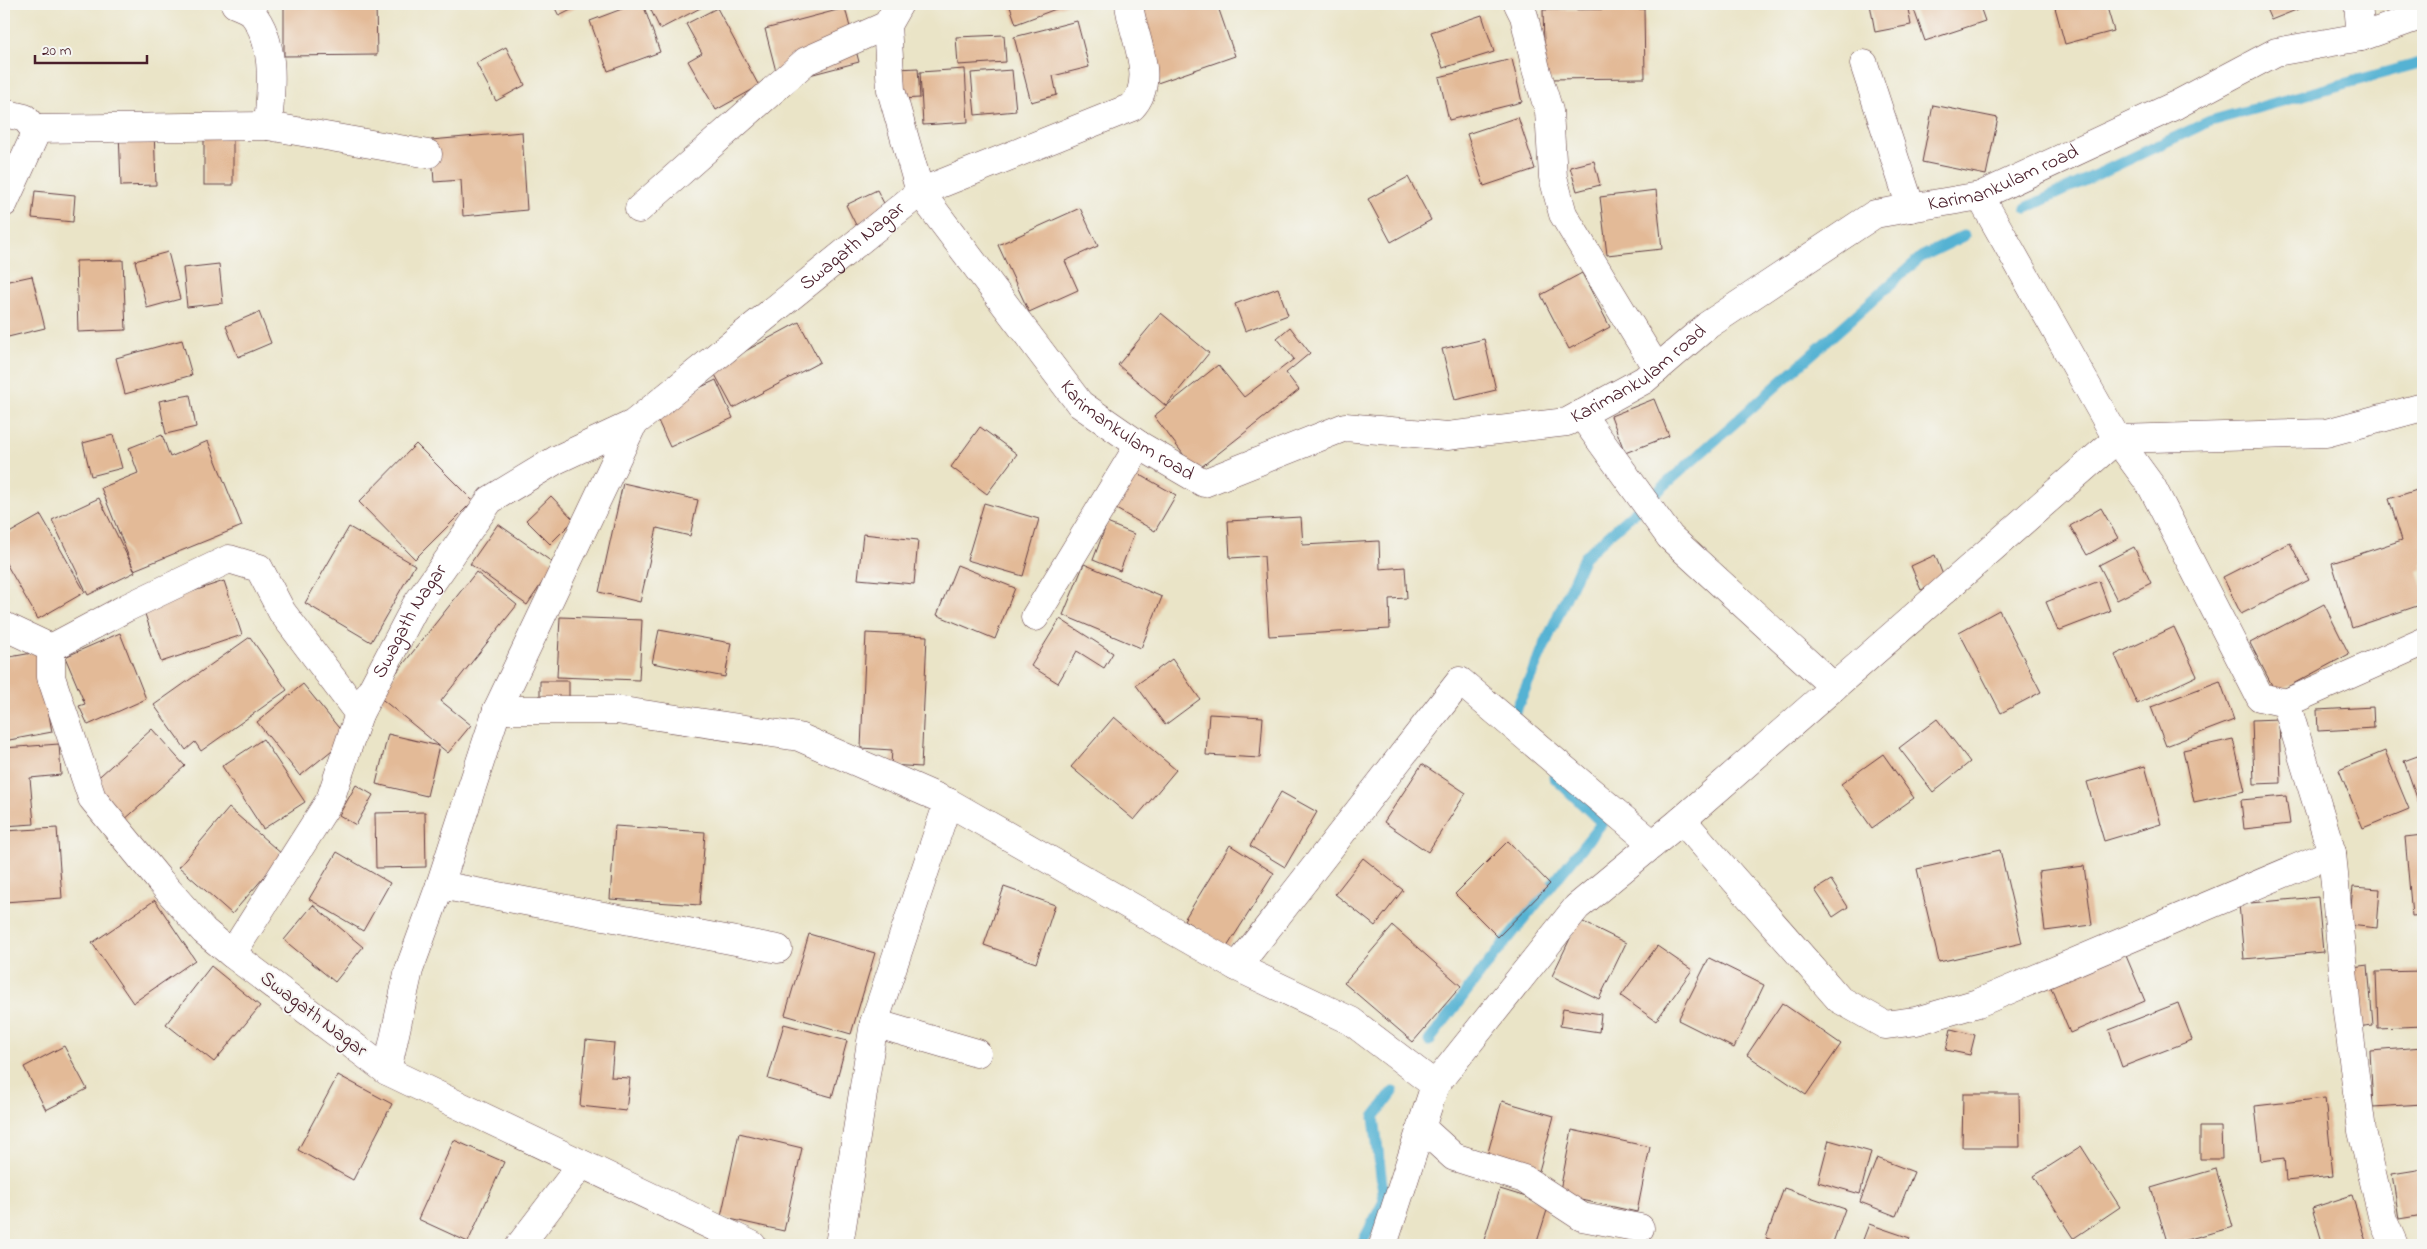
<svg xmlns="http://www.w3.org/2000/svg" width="2427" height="1249" font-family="'Indie Flower',sans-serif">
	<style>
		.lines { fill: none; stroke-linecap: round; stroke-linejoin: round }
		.stream { stroke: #55b2d3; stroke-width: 11 }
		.building { fill: #e3ba97 }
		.minor-casing { stroke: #623d42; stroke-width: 29 }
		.minor { stroke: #fff; stroke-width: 28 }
		.labels { text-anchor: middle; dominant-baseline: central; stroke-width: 4; stroke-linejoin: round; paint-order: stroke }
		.street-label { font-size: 20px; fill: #4a1f2b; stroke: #f6f6f2 }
	</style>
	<rect width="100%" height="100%" fill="#f6f6f2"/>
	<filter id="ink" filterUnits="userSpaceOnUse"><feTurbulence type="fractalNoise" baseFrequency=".02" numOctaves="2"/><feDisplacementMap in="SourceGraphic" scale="10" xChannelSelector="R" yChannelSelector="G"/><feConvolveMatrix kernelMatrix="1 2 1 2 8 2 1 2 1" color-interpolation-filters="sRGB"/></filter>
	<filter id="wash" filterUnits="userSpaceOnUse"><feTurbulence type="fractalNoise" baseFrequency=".0096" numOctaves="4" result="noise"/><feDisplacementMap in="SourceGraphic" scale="20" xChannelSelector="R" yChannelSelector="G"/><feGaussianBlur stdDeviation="1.12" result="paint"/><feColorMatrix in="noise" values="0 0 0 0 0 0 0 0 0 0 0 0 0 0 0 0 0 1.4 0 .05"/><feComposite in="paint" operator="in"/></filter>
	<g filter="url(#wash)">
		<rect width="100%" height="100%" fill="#eae4c7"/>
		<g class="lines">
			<g class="stream">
				<polyline points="2026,208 2210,121 2423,62"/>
				<polyline points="1510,723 1584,557 1921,257 1964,236"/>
				<polyline points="1429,1041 1486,966 1602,823 1554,777"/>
				<polyline points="1361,1245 1384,1201 1374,1117 1393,1092"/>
			</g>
		</g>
		<g id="blocks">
			<g class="building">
				<polygon points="553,4 583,4 559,16"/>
				<polygon points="635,4 643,4 660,52 608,71 590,21"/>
				<polygon points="648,4 708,4 660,29"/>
				<polygon points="781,4 814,4 815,5 782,10"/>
				<polygon points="1009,4 1069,4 1016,24"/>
				<polygon points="1117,4 1217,4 1235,56 1146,87"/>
				<polygon points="1870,4 1907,4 1911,25 1875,32"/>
				<polygon points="1912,4 1979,4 1985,21 1925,41"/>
				<polygon points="2054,4 2106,4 2114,31 2065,44"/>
				<polygon points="2264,4 2311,4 2271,20"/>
				<polygon points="284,5 376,5 377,55 284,56"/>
				<polygon points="717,8 759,86 716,110 688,61 702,53 686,24"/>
				<polygon points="845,8 859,62 779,83 765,29"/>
				<polygon points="1644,9 1645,78 1545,79 1543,10"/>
				<polygon points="1482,15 1494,52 1443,68 1431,32"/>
				<polygon points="1077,21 1089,67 1053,76 1057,95 1031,102 1014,37"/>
				<polygon points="1004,35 1006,62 958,65 956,37"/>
				<polygon points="506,47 525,85 496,101 476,63"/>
				<polygon points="1512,59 1522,102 1449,120 1439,77"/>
				<polygon points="918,68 920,98 899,99 897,69"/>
				<polygon points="965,69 968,122 923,125 920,72"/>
				<polygon points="1012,70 1016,111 975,115 971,73"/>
				<polygon points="1933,105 1998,118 1986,175 1922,162"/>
				<polygon points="1518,117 1535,169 1484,186 1467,134"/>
				<rect x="204" y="126" width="29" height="59"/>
				<polygon points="154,130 156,185 121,186 119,131"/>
				<polygon points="522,132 527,210 463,216 461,180 434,182 431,140"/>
				<polygon points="1594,161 1600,185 1577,191 1570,167"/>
				<polygon points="1408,177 1431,220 1391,242 1368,199"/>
				<polygon points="877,190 887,209 856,225 846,205"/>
				<polygon points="1656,190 1662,249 1607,255 1600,197"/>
				<polygon points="35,191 75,195 73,222 32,218"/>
				<polygon points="1080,208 1098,246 1065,261 1078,290 1029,312 998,245"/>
				<polygon points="168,252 180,299 147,308 135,261"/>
				<polygon points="123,260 126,330 78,332 76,261"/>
				<polygon points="219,264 223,303 187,307 183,268"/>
				<polygon points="1582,273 1610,327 1569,349 1541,295"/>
				<polygon points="32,276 45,328 4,338 4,282"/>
				<polygon points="1278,288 1288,315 1245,331 1235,304"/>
				<polygon points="259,312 271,343 238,357 226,326"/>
				<polygon points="1161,313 1209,353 1166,406 1118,365"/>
				<polygon points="799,322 820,362 733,408 712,369"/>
				<polygon points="1290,327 1310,353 1286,373 1299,390 1196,471 1154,416 1218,365 1244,397 1294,359 1277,338"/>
				<polygon points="1484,339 1496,390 1455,400 1442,349"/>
				<polygon points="182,340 192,375 125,394 116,358"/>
				<polygon points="716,380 733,418 670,447 653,410"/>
				<polygon points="190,395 196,427 166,434 159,401"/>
				<polygon points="1654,399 1669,436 1625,453 1611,416"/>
				<polygon points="980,427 1017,454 987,494 951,467"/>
				<polygon points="113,435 122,468 91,476 83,443"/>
				<polygon points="162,435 170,457 208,441 242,526 134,570 101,488 138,473 129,448"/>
				<polygon points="416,444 473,501 415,559 359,502"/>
				<polygon points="1137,473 1176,495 1155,531 1116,509"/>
				<polygon points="623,483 698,500 690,536 657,528 640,602 599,592"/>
				<polygon points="2423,488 2423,569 2418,571 2423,587 2423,604 2352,628 2332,563 2402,540 2389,499"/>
				<polygon points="551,496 574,520 550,544 526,520"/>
				<polygon points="99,498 135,572 88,595 52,520"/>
				<polygon points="984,503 1039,519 1023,576 967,560"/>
				<polygon points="2101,508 2118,538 2087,555 2070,526"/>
				<polygon points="41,515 85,592 38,619 4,560 4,536"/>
				<polygon points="1301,517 1303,545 1379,541 1380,569 1405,567 1407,598 1389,599 1390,629 1269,636 1264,556 1230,558 1228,521"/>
				<polygon points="1107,523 1134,534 1120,571 1093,560"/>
				<polygon points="498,524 555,564 527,605 470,564"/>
				<polygon points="349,527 415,565 371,642 305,603"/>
				<polygon points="863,534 918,540 914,584 858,579"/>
				<polygon points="2290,543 2309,580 2241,614 2223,577"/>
				<polygon points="2134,547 2151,583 2117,600 2099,565"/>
				<polygon points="1935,555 1945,580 1921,590 1911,566"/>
				<polygon points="1084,564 1162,597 1141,648 1063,615"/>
				<polygon points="957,565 1015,588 995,639 937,615"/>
				<polygon points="476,572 517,605 441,701 471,725 448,753 378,696"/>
				<polygon points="224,581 242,635 161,662 143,608"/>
				<polygon points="2099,581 2110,611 2058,631 2046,602"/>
				<polygon points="2324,604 2349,654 2276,693 2250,643"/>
				<polygon points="1999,610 2041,692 2001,713 1959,632"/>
				<polygon points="560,617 642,620 639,680 557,677"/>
				<polygon points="1060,619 1113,653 1104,668 1077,651 1058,683 1031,666"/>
				<polygon points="2174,627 2197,676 2137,704 2115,655"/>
				<polygon points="659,630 731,643 725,677 652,663"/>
				<polygon points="120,633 146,699 88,725 79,706 85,704 65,657"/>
				<polygon points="866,633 927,636 921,767 891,765 892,750 861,748"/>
				<polygon points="250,637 287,690 201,751 195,742 186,750 154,705"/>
				<polygon points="38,652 52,732 4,741 4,658"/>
				<polygon points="1172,659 1200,699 1165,725 1136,685"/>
				<polygon points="540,681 569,681 569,701 540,700"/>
				<polygon points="2220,681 2234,720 2166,746 2151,707"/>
				<polygon points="303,684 347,738 300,776 257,722"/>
				<polygon points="2373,707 2374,728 2318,731 2317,710"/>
				<polygon points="1209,714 1263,717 1260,758 1206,755"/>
				<polygon points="1114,717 1176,770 1134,820 1071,767"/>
				<polygon points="1937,719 1970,762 1933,792 1899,748"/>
				<polygon points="2279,719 2281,783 2254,784 2252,720"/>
				<polygon points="152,729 185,766 123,821 91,784"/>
				<polygon points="388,734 439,746 427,796 376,784"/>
				<polygon points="263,739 305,802 263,829 222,766"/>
				<polygon points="2233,739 2245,791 2194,802 2183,750"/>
				<polygon points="59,744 61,775 30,778 34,824 4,826 4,748"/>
				<polygon points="2385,751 2409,809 2363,828 2339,770"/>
				<polygon points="1883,754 1914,798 1872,828 1841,784"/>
				<polygon points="2423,754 2423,815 2404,761"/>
				<polygon points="1422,764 1466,793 1428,852 1384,822"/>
				<polygon points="2145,766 2161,824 2104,841 2087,782"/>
				<polygon points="356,785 373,795 356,825 339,815"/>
				<polygon points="1281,792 1317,812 1285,867 1250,846"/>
				<polygon points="2286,796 2290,824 2244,829 2241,800"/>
				<polygon points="229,808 283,855 232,914 179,867"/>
				<polygon points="425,812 426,867 376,868 375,813"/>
				<polygon points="615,826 705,832 700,905 610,899"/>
				<polygon points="57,828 62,898 4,902 4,831"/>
				<polygon points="2423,835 2423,915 2412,916 2405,837"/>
				<polygon points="1508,841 1550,884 1498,937 1455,894"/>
				<polygon points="1230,845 1274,873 1227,947 1184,920"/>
				<polygon points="2000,850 2022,943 1939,962 1917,869"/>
				<polygon points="337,852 390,883 363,931 309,899"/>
				<polygon points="1363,858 1403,890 1375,926 1335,894"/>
				<polygon points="2084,866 2092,925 2045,931 2038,872"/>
				<polygon points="1831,880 1848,907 1833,917 1815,890"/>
				<polygon points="1004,887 1055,905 1036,963 984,945"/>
				<polygon points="2353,887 2380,889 2377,928 2349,925"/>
				<polygon points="2318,897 2323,952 2244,959 2239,904"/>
				<polygon points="155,900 195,960 133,1003 92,943"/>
				<polygon points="313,905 363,947 335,982 284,940"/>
				<polygon points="1579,920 1626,943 1599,999 1552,976"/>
				<polygon points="1393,926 1461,986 1413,1042 1344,983"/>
				<polygon points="809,934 875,953 851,1034 785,1015"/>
				<polygon points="1657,946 1692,970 1656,1021 1621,996"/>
				<polygon points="2124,951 2145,1001 2070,1033 2049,983"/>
				<polygon points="1709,958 1764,985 1734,1048 1678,1020"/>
				<polygon points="2368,965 2373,1026 2356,1028 2352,967"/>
				<polygon points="211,966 260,1006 214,1062 166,1024"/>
				<polygon points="2423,971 2423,1026 2378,1028 2376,972"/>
				<polygon points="1782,1003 1841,1044 1806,1095 1747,1055"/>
				<polygon points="2178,1003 2192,1040 2122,1067 2109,1030"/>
				<polygon points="1563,1008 1601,1014 1599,1032 1560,1026"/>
				<polygon points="784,1024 847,1041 832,1097 768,1079"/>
				<polygon points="1951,1029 1975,1035 1970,1055 1946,1050"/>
				<polygon points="586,1040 614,1043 611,1077 630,1078 626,1111 580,1106"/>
				<polygon points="64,1046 87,1089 46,1110 24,1067"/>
				<polygon points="2423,1047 2423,1104 2373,1107 2370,1051"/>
				<polygon points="338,1075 392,1104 353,1180 298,1150"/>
				<polygon points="1963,1094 2019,1094 2020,1147 1962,1147"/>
				<polygon points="2325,1098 2333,1176 2286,1181 2284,1158 2261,1161 2255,1106"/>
				<polygon points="1502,1101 1554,1116 1539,1171 1487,1156"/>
				<polygon points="2200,1127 2221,1127 2222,1159 2200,1159"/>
				<polygon points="1572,1130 1650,1147 1637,1212 1559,1195"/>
				<polygon points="739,1133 802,1148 784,1231 721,1217"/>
				<polygon points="454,1140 504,1162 468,1242 418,1219"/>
				<polygon points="1829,1140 1871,1152 1860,1194 1818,1182"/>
				<polygon points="2081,1146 2120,1207 2074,1238 2034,1176"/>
				<polygon points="1877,1158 1914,1172 1896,1216 1860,1202"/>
				<polygon points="2216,1169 2233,1227 2168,1245 2151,1188"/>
				<polygon points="2423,1169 2423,1215 2399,1219 2392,1174"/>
				<polygon points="1784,1188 1845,1209 1832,1245 1788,1245 1766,1238"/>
				<polygon points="1500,1189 1549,1204 1536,1245 1501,1245 1484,1240"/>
				<polygon points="2352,1195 2367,1245 2323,1245 2312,1208"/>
				<polygon points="1869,1224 1910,1238 1907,1245 1861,1245"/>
			</g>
		</g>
	</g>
	<g filter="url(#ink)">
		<use href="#blocks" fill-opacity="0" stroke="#623d42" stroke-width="1"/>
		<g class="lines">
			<defs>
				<g id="minor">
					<path d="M235,4C240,6 248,9 252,13C277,44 271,89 268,126L428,154"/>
					<path id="s1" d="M1129,4C1132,36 1158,79 1132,107L920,192L1080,404L1139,445L1204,483L1345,427L1447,436L1567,422L1644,380L1708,325L1875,214L1980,196L2176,105L2276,52L2361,37L2423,15"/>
					<polyline points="1518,4 1524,16 1536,69 1549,111 1553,177 1563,214 1657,369"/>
					<polyline points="2358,4 2361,37"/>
					<polyline points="1864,64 1911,208"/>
					<polyline points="4,113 25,118 34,129 34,137 4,203"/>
					<polyline points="34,129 268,126"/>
					<polyline points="1980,196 2117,439 2152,487 2260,697 2286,703 2332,853 2347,1012 2362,1131 2383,1220 2394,1245"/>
					<polyline points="639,209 806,61 887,25"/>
					<polyline points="1581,414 1670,537 1834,687"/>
					<path id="s2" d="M633,424L497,710L440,885L409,970L387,1071L232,954L330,800L359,714L416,605L490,500L556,460L633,424L920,192L891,90L887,25L899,4"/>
					<polyline points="1035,617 1139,445"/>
					<polyline points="4,626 51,648"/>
					<polyline points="2286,703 2423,642"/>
					<polyline points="497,710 616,710 799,737 948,802 1237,967 1351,1021 1435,1085"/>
					<polyline points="1682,820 1839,999 1885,1025 1916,1021 1978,1003 2332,853"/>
					<polyline points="440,885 778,949"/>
					<polyline points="232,954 204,931 160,881 92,798 51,677 51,648 126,608 229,559 259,568 282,612 359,714"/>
					<polyline points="1237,967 1460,681 1653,844"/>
					<polyline points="874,1023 948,802"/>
					<polyline points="387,1071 752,1245"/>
					<polyline points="1421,1127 1454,1157 1524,1179 1582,1217 1640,1228"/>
					<polyline points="520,1245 581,1165"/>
					<polyline points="839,1245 874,1023 977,1053"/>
					<polyline points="1383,1245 1435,1085 1577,907 1682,820 2117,439 2326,433 2423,407"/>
				</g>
			</defs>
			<use href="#minor" class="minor-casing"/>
			<use href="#minor" class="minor"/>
		</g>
	</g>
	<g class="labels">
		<g class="street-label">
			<text stroke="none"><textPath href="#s1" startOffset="1630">Karimankulam road</textPath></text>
			<text stroke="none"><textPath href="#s2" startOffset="1858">Swagath Nagar</textPath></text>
			<text stroke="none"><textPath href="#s1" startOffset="1210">Karimankulam road</textPath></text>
			<text stroke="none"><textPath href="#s1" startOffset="655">Karimankulam road</textPath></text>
			<text stroke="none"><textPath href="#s2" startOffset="1268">Swagath Nagar</textPath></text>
			<text transform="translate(313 1015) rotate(37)">Swagath Nagar</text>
		</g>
	</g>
	<rect width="2427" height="1249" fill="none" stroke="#f6f6f2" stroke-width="20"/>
	<path d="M35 55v8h112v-8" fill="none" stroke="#4a1f2b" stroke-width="2.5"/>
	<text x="42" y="55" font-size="15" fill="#4a1f2b" stroke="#f6f6f2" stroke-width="4" paint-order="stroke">20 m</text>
</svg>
